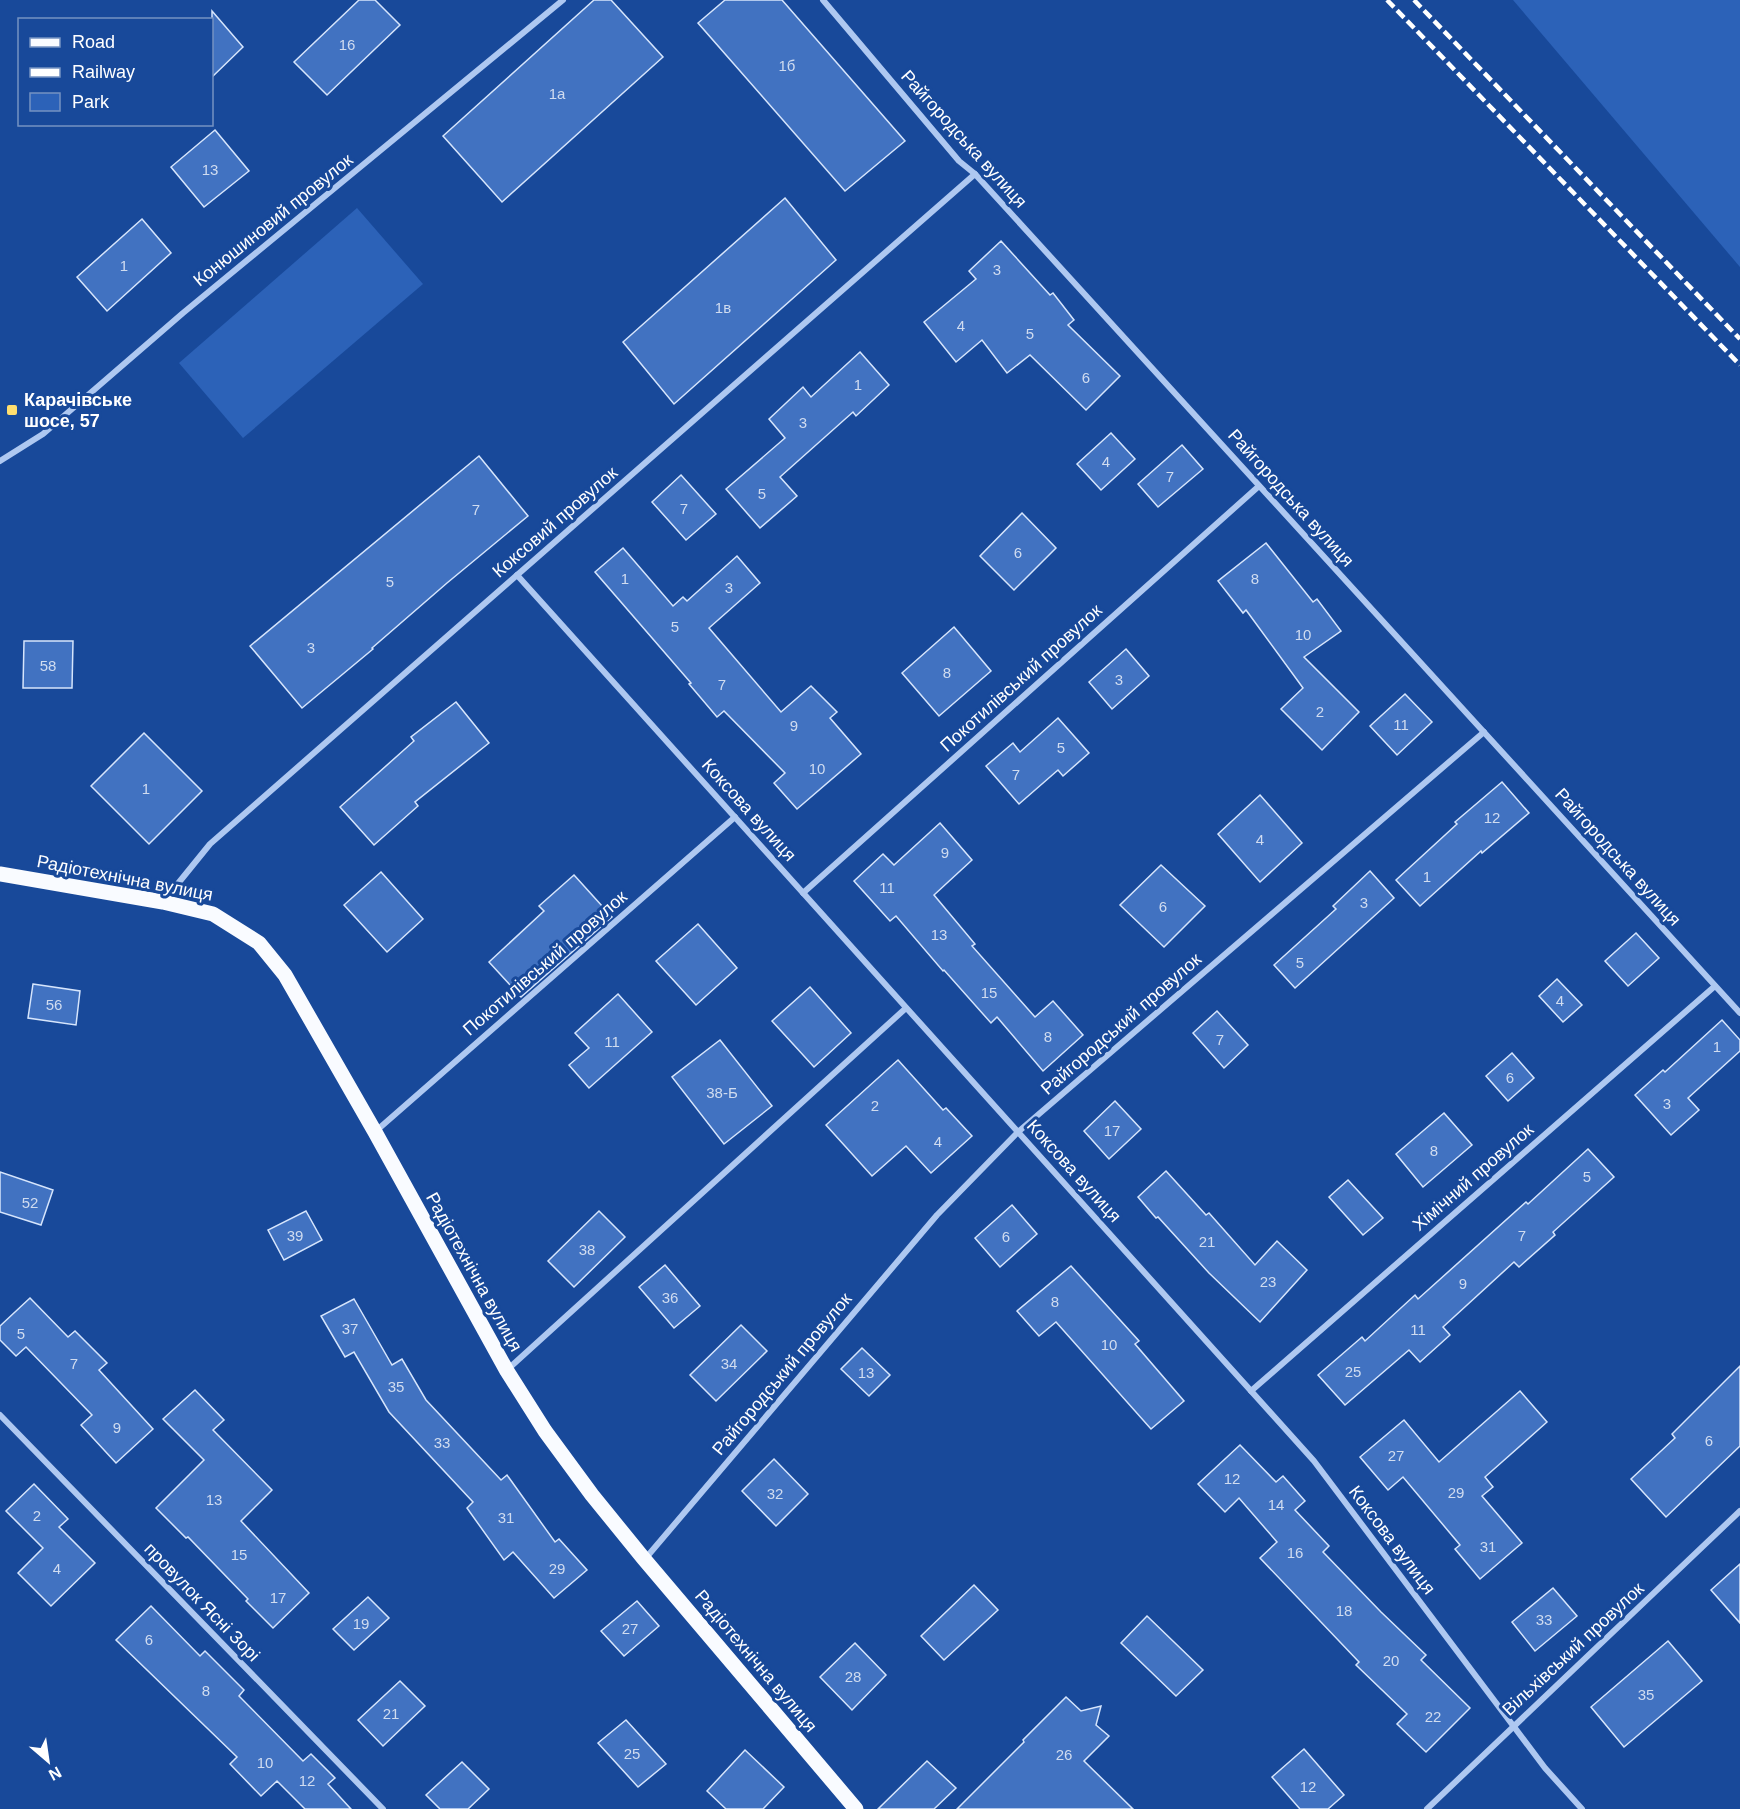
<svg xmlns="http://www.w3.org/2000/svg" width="1740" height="1809" font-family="Helvetica,sans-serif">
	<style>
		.green { fill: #2c62b8 }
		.building { fill: #4172c1; stroke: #d6e5fc; stroke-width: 1.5 }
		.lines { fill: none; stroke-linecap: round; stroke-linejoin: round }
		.minor { stroke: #aec8f1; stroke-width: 6 }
		.primary { stroke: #f9fbff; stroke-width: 15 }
		.rail { stroke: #fff; stroke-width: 4.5; stroke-dasharray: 10 4.5; stroke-linecap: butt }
		.poi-dot { fill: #ffde6f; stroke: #18499a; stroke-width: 2 }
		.labels { text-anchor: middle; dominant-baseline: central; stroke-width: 6; stroke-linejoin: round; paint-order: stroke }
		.number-label { font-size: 15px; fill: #d0dcf0 }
		.street-label { font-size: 18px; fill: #fff; stroke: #18499a }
		.poi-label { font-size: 18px; font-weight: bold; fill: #fff; stroke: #18499a; text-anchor: start }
	</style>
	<rect width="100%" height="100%" fill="#18499a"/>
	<g class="green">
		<polygon points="1513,0 1740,0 1740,267"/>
		<polygon points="357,208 423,284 243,438 179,363"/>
	</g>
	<g class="building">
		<polygon points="359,0 375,0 400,25 327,95 294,62"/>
		<polygon points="594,0 611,0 663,57 502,202 443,136"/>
		<polygon points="725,0 782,0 905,141 845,191 698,23"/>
		<polygon points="212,11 243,47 212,77"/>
		<polygon points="215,130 249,171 204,207 171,167"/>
		<polygon points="785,198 836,260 674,404 623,342"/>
		<polygon points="142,219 171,253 107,311 77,277"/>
		<polygon points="1001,241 1050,295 1053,293 1074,320 1068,325 1120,376 1086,410 1030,355 1007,373 982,340 956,362 924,322 976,279 969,271"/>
		<polygon points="860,352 889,385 856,416 853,412 780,477 797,496 760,528 726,489 785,438 769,419 803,387 811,397"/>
		<polygon points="1111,433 1135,459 1101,490 1077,464"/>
		<polygon points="1182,445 1203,469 1158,507 1138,484"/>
		<polygon points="479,456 528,516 447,583 372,648 373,649 302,708 250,646"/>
		<polygon points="681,475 716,514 686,540 652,502"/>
		<polygon points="1022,513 1056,548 1014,590 980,556"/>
		<polygon points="1266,543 1313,602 1317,599 1341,631 1304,657 1359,712 1322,750 1281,709 1303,688 1246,610 1243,613 1218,581"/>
		<polygon points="623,548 673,606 683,597 687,601 737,556 760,583 709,628 781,712 811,686 837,712 830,718 861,754 797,809 774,783 785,773 724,711 717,717 689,684 691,683 595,572"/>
		<polygon points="954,627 991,671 939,716 902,673"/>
		<polygon points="24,641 73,641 72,688 23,688"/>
		<polygon points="1126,649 1149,676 1112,709 1089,682"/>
		<polygon points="1405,694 1432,722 1397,755 1370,726"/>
		<polygon points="456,702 489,743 415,802 418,806 374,845 340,807 414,741 411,737"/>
		<polygon points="1058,718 1089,753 1063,776 1058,770 1019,804 986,766 1013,743 1020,752"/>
		<polygon points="144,733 202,791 149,844 91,786"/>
		<polygon points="1502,782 1529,813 1482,853 1481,851 1420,906 1396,880 1457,824 1455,822"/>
		<polygon points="1260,795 1302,843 1260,882 1218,834"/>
		<polygon points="940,823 972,860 934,895 975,944 972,946 1035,1017 1053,1001 1083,1035 1043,1071 997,1017 991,1023 944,970 943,971 896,916 890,921 854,881 883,854 894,865"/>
		<polygon points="1161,865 1205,906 1164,947 1120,905"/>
		<polygon points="1370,871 1394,898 1295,988 1274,965 1336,909 1333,906"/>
		<polygon points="381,872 423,919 387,952 344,905"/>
		<polygon points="574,875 612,917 521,997 489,962 544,911 539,906"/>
		<polygon points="698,924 737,968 696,1005 656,961"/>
		<polygon points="1636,933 1659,958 1628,986 1605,961"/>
		<polygon points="1557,979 1582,1005 1563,1022 1539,996"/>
		<polygon points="33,984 80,991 76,1025 28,1018"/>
		<polygon points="810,987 851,1033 814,1067 772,1021"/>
		<polygon points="618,994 652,1032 589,1088 569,1065 589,1048 575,1033"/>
		<polygon points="1217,1011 1248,1045 1224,1068 1193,1033"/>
		<polygon points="1722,1020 1740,1040 1740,1051 1688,1098 1699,1110 1671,1135 1635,1095 1663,1070 1665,1072"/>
		<polygon points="720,1040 772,1106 724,1144 672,1077"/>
		<polygon points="1512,1053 1534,1078 1508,1101 1486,1076"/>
		<polygon points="898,1060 943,1110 946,1108 972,1136 931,1173 906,1146 872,1176 826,1125"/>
		<polygon points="1115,1101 1141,1129 1109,1159 1084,1131"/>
		<polygon points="1444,1113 1472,1145 1423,1187 1396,1154"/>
		<polygon points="1588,1149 1614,1177 1553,1232 1555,1235 1519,1267 1514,1262 1443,1327 1450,1335 1420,1362 1409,1350 1345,1405 1318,1375 1362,1337 1365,1341 1415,1295 1418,1299 1526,1202 1528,1204"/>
		<polygon points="1166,1171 1206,1215 1209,1213 1255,1265 1277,1241 1307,1270 1260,1322 1209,1273 1158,1217 1156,1218 1138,1197"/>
		<polygon points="0,1172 53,1190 41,1225 0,1212"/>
		<polygon points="1348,1180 1383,1218 1363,1235 1329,1197"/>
		<polygon points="1012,1205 1037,1234 1000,1267 975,1238"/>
		<polygon points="306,1211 322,1240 284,1260 268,1230"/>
		<polygon points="599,1211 625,1237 574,1287 548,1261"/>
		<polygon points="665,1265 700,1306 674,1328 639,1287"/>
		<polygon points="1071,1266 1139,1341 1135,1344 1184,1401 1151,1429 1056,1322 1039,1336 1017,1311"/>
		<polygon points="30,1298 68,1337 75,1331 107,1363 99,1370 153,1429 116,1463 81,1425 92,1415 26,1347 16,1356 0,1340 0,1326"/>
		<polygon points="354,1299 392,1365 402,1359 426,1400 501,1480 507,1475 555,1542 559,1539 587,1570 554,1598 513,1552 504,1560 467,1508 473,1502 389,1412 354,1352 345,1357 321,1316"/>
		<polygon points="741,1325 767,1351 716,1401 690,1375"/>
		<polygon points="862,1348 890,1375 869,1396 841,1369"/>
		<polygon points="1740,1366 1740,1446 1666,1517 1631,1479 1675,1438 1672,1434"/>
		<polygon points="195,1390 224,1420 213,1430 272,1490 241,1521 309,1593 273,1628 246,1601 248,1599 188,1537 186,1538 156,1508 204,1460 163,1419"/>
		<polygon points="1520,1391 1547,1422 1485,1477 1493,1487 1482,1496 1522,1543 1480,1579 1455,1549 1460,1545 1403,1477 1388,1490 1360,1457 1404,1420 1439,1462"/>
		<polygon points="1240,1445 1276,1482 1283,1476 1305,1501 1295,1510 1329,1546 1323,1552 1381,1612 1426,1655 1421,1660 1470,1708 1426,1752 1397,1724 1407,1714 1356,1665 1359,1662 1260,1558 1277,1542 1239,1498 1225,1512 1198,1484"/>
		<polygon points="774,1459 808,1494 776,1526 742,1491"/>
		<polygon points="34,1484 68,1519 59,1527 95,1563 51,1606 18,1573 43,1548 6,1511"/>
		<polygon points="1740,1564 1740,1623 1711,1590"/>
		<polygon points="974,1585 998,1610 944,1660 921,1636"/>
		<polygon points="1553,1588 1577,1616 1535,1651 1512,1622"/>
		<polygon points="368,1597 389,1618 354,1650 333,1629"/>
		<polygon points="637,1601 659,1626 624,1656 601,1631"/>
		<polygon points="151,1606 200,1656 205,1651 244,1690 239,1696 303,1761 311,1754 335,1778 328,1784 351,1809 305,1809 277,1781 261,1796 230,1764 237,1757 116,1640"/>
		<polygon points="1147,1616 1203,1670 1176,1696 1121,1643"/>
		<polygon points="1668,1641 1702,1681 1624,1747 1591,1707"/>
		<polygon points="855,1643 886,1675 852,1710 820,1677"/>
		<polygon points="400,1681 425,1706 383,1746 358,1720"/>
		<polygon points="1066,1697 1081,1711 1101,1706 1096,1725 1109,1736 1084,1761 1133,1809 957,1809 1024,1742 1023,1740"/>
		<polygon points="626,1720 666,1764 638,1787 598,1743"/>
		<polygon points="1304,1749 1344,1795 1328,1809 1300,1809 1272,1777"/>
		<polygon points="745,1750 784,1787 763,1809 726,1809 707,1791"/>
		<polygon points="927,1761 956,1788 934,1809 878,1809"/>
		<polygon points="462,1762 489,1789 468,1809 440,1809 426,1795"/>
	</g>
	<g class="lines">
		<g class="minor">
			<polyline points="823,0 959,161 975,174 1740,1013"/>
			<polyline points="0,461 43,434 183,313 563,0"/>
			<polyline points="517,575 1314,1461 1545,1768 1582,1809"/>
			<polyline points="803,893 1259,486"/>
			<polyline points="163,902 210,844 975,174"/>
			<polyline points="376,1131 735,817"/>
			<polyline points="507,1370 906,1008"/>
			<polyline points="1251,1391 1715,986"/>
			<polyline points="0,1415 383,1809"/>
			<polyline points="645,1559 937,1215 1018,1132 1484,732"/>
			<polyline points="1427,1809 1740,1511"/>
		</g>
		<polyline class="primary" points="0,874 163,902 213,914 259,943 285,975 375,1132 507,1371 545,1431 592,1495 644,1559 856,1809"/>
		<g class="rail">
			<polyline points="1387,0 1740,365"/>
			<polyline points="1414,0 1740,339"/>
		</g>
	</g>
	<rect class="poi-dot" x="6" y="404" width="12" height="12" rx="3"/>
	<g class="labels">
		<g class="number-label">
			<text x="347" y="44">16</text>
			<text x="787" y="65">1б</text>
			<text x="557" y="93">1а</text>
			<text x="210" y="169">13</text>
			<text x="124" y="265">1</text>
			<text x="997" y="269">3</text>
			<text x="723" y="307">1в</text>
			<text x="961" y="325">4</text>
			<text x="1030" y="333">5</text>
			<text x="1086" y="377">6</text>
			<text x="858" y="384">1</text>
			<text x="803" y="422">3</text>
			<text x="1106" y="461">4</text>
			<text x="1170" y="476">7</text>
			<text x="762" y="493">5</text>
			<text x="684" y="508">7</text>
			<text x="476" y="509">7</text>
			<text x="1018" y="552">6</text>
			<text x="625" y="578">1</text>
			<text x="1255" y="578">8</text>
			<text x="390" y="581">5</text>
			<text x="729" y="587">3</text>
			<text x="675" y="626">5</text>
			<text x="1303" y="634">10</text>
			<text x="311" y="647">3</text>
			<text x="48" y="665">58</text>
			<text x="947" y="672">8</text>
			<text x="1119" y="679">3</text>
			<text x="722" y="684">7</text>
			<text x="1320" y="711">2</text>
			<text x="1401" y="724">11</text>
			<text x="794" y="725">9</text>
			<text x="1061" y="747">5</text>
			<text x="817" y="768">10</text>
			<text x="1016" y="774">7</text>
			<text x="146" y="788">1</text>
			<text x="1492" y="817">12</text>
			<text x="1260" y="839">4</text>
			<text x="945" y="852">9</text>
			<text x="1427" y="876">1</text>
			<text x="887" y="887">11</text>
			<text x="1364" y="902">3</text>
			<text x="1163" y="906">6</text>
			<text x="939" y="934">13</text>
			<text x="1300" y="962">5</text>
			<text x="989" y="992">15</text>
			<text x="1560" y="1000">4</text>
			<text x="54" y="1004">56</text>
			<text x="1048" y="1036">8</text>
			<text x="1220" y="1039">7</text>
			<text x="612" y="1041">11</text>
			<text x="1717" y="1046">1</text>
			<text x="1510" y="1077">6</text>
			<text x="722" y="1092">38-Б</text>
			<text x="1667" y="1103">3</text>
			<text x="875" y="1105">2</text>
			<text x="1112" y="1130">17</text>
			<text x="938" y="1141">4</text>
			<text x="1434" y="1150">8</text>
			<text x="1587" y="1176">5</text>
			<text x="30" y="1202">52</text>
			<text x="295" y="1235">39</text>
			<text x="1522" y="1235">7</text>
			<text x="1006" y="1236">6</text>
			<text x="1207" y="1241">21</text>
			<text x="587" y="1249">38</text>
			<text x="1268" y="1281">23</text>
			<text x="1463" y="1283">9</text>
			<text x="670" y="1297">36</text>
			<text x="1055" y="1301">8</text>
			<text x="350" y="1328">37</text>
			<text x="1418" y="1329">11</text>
			<text x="21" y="1333">5</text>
			<text x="1109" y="1344">10</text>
			<text x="74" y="1363">7</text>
			<text x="729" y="1363">34</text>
			<text x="1353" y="1371">25</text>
			<text x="866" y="1372">13</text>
			<text x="396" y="1386">35</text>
			<text x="117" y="1427">9</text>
			<text x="1709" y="1440">6</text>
			<text x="442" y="1442">33</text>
			<text x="1396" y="1455">27</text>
			<text x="1232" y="1478">12</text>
			<text x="1456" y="1492">29</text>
			<text x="775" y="1493">32</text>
			<text x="214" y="1499">13</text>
			<text x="1276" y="1504">14</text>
			<text x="37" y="1515">2</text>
			<text x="506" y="1517">31</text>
			<text x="1488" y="1546">31</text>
			<text x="1295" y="1552">16</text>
			<text x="239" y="1554">15</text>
			<text x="57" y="1568">4</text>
			<text x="557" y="1568">29</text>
			<text x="278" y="1597">17</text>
			<text x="1344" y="1610">18</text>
			<text x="1544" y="1619">33</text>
			<text x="361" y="1623">19</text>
			<text x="630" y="1628">27</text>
			<text x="149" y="1639">6</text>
			<text x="1391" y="1660">20</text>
			<text x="853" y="1676">28</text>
			<text x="206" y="1690">8</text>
			<text x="1646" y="1694">35</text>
			<text x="391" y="1713">21</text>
			<text x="1433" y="1716">22</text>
			<text x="632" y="1753">25</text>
			<text x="1064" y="1754">26</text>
			<text x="265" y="1762">10</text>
			<text x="307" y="1780">12</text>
			<text x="1308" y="1786">12</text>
		</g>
		<g class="street-label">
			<text transform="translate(964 139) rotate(48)">Райгородська вулиця</text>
			<text transform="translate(273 220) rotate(-39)">Конюшиновий провулок</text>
			<text transform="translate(1291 498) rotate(48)">Райгородська вулиця</text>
			<text transform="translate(555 522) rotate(-41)">Коксовий провулок</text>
			<text transform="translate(1021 678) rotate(-42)">Покотилівський провулок</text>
			<text transform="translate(749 810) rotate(48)">Коксова вулиця</text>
			<text transform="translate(1618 857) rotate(48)">Райгородська вулиця</text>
			<text transform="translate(125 878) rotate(11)">Радіотехнічна вулиця</text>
			<text transform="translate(545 963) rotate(-41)">Покотилівський провулок</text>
			<text transform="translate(1121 1024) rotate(-41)">Райгородський провулок</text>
			<text transform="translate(1074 1171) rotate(48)">Коксова вулиця</text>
			<text transform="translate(1473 1177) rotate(-41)">Хімічний провулок</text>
			<text transform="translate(474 1272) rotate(61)">Радіотехнічна вулиця</text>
			<text transform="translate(782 1374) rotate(-50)">Райгородський провулок</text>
			<text transform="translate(1392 1540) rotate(53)">Коксова вулиця</text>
			<text transform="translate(202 1602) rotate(46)">провулок Ясні Зорі</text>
			<text transform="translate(1573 1649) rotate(-43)">Вільхівський провулок</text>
			<text transform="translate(756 1661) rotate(50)">Радіотехнічна вулиця</text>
		</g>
		<g class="poi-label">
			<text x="24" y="400">Карачівське<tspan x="24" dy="21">шосе, 57</tspan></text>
		</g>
	</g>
	<rect x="18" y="18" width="195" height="108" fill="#18499a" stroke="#7492c2" stroke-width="1.5"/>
	<rect x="30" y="38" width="30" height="9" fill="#f9fbff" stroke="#7492c2" stroke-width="1.5"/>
	<text x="72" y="48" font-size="18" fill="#ffffff">Road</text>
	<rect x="30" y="68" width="30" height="9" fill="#ffffff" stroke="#7492c2" stroke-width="1.5"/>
	<text x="72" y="78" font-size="18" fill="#ffffff">Railway</text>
	<rect x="30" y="93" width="30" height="18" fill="#2c62b8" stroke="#7492c2" stroke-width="1.5"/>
	<text x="72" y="108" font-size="18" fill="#ffffff">Park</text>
	<g transform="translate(48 1761) rotate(151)" stroke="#18499a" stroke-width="4.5" paint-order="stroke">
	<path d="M0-4.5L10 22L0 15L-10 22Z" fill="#ffffff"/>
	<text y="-9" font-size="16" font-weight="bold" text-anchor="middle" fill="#ffffff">N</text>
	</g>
</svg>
